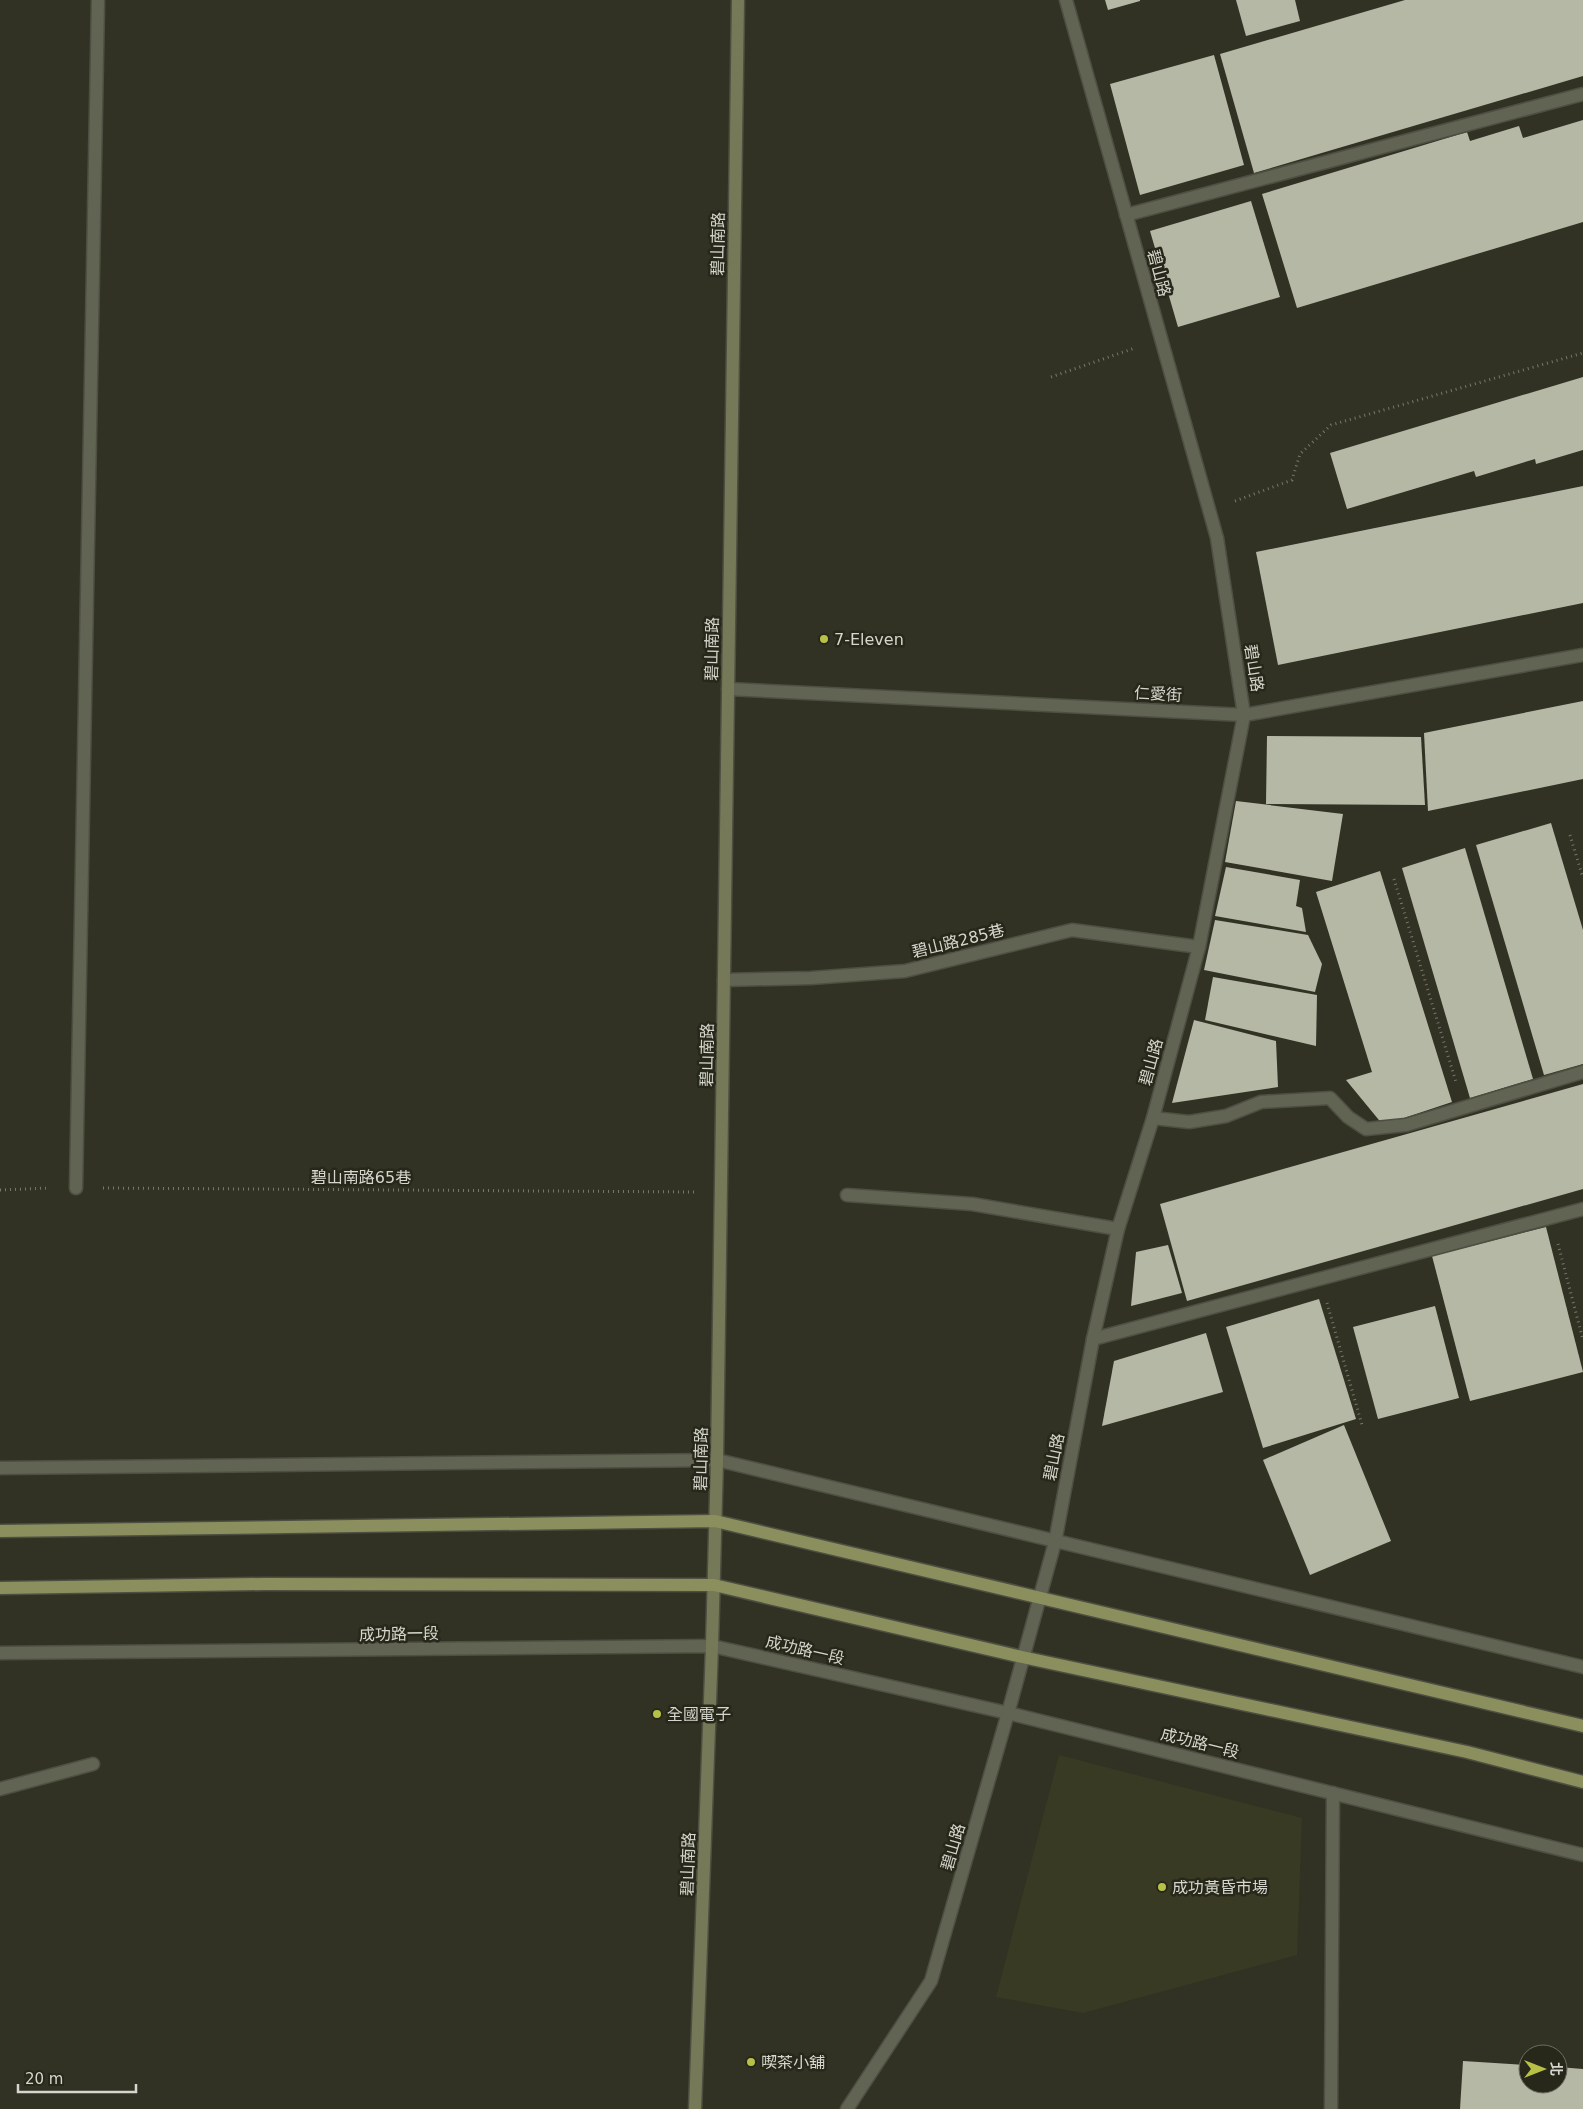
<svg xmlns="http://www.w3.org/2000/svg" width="1583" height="2109" font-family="'DejaVu Sans','Noto Sans TC',sans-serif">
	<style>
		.built { fill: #383a24 }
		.building { fill: #b6b8a6 }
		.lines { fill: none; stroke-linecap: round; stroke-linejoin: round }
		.service-casing { stroke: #4e4f42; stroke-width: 15 }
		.minor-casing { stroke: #4e4f42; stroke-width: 15 }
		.secondary-casing { stroke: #4e4f42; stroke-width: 15 }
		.primary-casing { stroke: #4e4f42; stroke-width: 15 }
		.path { stroke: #77786b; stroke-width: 3; stroke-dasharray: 1 4; stroke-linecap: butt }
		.service { stroke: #616353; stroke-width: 12 }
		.minor { stroke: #616353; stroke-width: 12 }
		.secondary { stroke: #767958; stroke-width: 12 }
		.primary { stroke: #8b8f5e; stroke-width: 12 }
		.poi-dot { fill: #b8c147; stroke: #27281a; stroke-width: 2 }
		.labels { text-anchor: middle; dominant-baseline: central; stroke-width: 5; stroke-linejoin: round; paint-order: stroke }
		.street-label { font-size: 16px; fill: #d5d6cd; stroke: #27281a }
		.poi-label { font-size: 16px; fill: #d5d6cd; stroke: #27281a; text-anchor: start }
	</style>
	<rect width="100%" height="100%" fill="#313223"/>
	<polygon class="built" points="1059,1755 1302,1818 1297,1955 1083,2013 996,1997"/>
	<g class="building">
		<polygon points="1105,0 1140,0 1140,1 1108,10"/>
		<polygon points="1236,0 1295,0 1300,21 1246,36"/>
		<polygon points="1405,0 1583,0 1583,76 1254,173 1220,54"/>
		<polygon points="1214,55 1244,165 1140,195 1110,84"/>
		<polygon points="1583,120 1583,222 1297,308 1262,194 1467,132 1470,141 1519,126 1523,138"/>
		<polygon points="1251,201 1280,297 1178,327 1150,231"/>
		<polygon points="1583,377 1583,450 1536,464 1535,459 1476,477 1474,471 1347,509 1330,453"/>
		<polygon points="1583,486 1583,603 1278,665 1256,552"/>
		<polygon points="1583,701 1583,779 1428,811 1424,733"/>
		<polygon points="1267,736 1421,737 1425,805 1266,804"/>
		<polygon points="1236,801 1343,814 1332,881 1225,862"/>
		<polygon points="1551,823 1583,930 1583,1064 1544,1075 1476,845"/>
		<polygon points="1465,848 1533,1079 1470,1098 1402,868"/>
		<polygon points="1226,867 1300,880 1296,906 1302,908 1306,932 1215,916"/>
		<polygon points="1380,871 1452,1102 1383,1125 1346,1080 1372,1072 1316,892"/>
		<polygon points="1215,920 1308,935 1322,964 1315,992 1204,970"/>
		<polygon points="1213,977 1317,995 1316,1046 1205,1020"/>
		<polygon points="1194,1020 1276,1041 1278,1087 1172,1103"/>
		<polygon points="1583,1084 1583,1189 1187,1301 1160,1204"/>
		<polygon points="1546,1227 1583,1372 1470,1401 1432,1256"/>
		<polygon points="1168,1245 1182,1293 1131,1306 1136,1252"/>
		<polygon points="1319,1299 1356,1419 1263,1448 1226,1327"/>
		<polygon points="1435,1306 1459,1398 1378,1419 1353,1327"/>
		<polygon points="1206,1333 1223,1392 1102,1426 1114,1361"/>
		<polygon points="1344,1425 1391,1541 1310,1575 1263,1460"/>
		<polygon points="1463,2061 1528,2065 1528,2084 1558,2084 1558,2067 1583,2069 1583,2109 1460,2109"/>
	</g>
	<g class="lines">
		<defs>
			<g id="service">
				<polyline points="1126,215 1583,94"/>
				<polyline points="724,980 811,978 905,971 1072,930 1199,947"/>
				<polyline points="1153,1118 1189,1122 1226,1116 1261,1102 1330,1098 1348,1117 1366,1129 1406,1125 1583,1072"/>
				<polyline points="76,1188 98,0"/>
				<polyline points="847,1195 972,1204 1118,1229"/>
				<polyline points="0,1789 93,1764"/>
			</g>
			<g id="minor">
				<polyline points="728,689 1244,715 1583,655"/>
				<polyline points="1093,1339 1583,1209"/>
				<polyline points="0,1468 717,1460 1583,1667"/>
				<polyline points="0,1653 712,1646 1008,1713 1583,1855"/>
				<polyline points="847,2109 931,1981 1008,1713 1055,1542 1093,1339 1118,1229 1153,1118 1199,947 1244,715 1217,538 1066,0"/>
				<polyline points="1331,2109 1333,1793"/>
			</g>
			<polyline id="secondary" points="695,2109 712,1646 717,1460 738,0"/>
			<g id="primary">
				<polyline points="0,1531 715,1521 1583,1726"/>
				<polyline points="0,1588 264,1584 714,1585 1022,1657 1467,1752 1583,1782"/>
			</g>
		</defs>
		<use href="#service" class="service-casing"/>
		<use href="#minor" class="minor-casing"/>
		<use href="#secondary" class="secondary-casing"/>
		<use href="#primary" class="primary-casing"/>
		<g class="path">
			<polyline points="1051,377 1135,348"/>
			<polyline points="1235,501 1292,480 1300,454 1331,425 1583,353"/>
			<polyline points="1570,835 1583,878"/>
			<polyline points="1394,879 1456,1082"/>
			<polyline points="103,1188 694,1192"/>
			<polyline points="0,1190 49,1188"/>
			<polyline points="1558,1244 1583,1340"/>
			<polyline points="1327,1303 1362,1425"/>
		</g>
		<use href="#service" class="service"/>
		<use href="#minor" class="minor"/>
		<use href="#secondary" class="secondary"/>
		<use href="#primary" class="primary"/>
	</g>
	<g class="poi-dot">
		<circle cx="824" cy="639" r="5"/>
		<circle cx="657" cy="1714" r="5"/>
		<circle cx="1162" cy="1887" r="5"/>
		<circle cx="751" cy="2062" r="5"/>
	</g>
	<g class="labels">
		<g class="street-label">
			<text transform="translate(718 244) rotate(-89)">碧山南路</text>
			<text transform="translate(1159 273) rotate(75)">碧山路</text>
			<text transform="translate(712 649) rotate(-89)">碧山南路</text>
			<text transform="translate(1254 668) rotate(81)">碧山路</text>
			<text transform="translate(1158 694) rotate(3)">仁愛街</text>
			<text transform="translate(958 941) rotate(-14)">碧山路285巷</text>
			<text transform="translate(707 1055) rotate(-89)">碧山南路</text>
			<text transform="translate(1151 1062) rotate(-75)">碧山路</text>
			<text x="361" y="1177">碧山南路65巷</text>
			<text transform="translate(1054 1457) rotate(-79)">碧山路</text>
			<text transform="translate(701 1459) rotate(-89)">碧山南路</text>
			<text transform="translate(399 1634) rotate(-1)">成功路一段</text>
			<text transform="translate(805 1650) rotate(13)">成功路一段</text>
			<text transform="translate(1200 1743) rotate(14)">成功路一段</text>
			<text transform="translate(953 1847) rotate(-74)">碧山路</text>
			<text transform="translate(688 1864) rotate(-88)">碧山南路</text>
		</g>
		<g class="poi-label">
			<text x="834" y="639">7-Eleven</text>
			<text x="667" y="1714">全國電子</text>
			<text x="1172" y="1887">成功黃昏市場</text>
			<text x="761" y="2062">喫茶小舖</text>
		</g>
	</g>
	<g transform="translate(1543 2069) rotate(90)"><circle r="24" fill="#27281a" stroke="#6d6e62"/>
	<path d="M0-4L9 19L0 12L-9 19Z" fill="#b8c147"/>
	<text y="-8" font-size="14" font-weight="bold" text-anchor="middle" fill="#d5d6cd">北</text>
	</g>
	<path d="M18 2084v8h118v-8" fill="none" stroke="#d5d6cd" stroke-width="2.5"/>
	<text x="25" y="2084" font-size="15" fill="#d5d6cd" stroke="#27281a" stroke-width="4" paint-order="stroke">20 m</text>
</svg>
